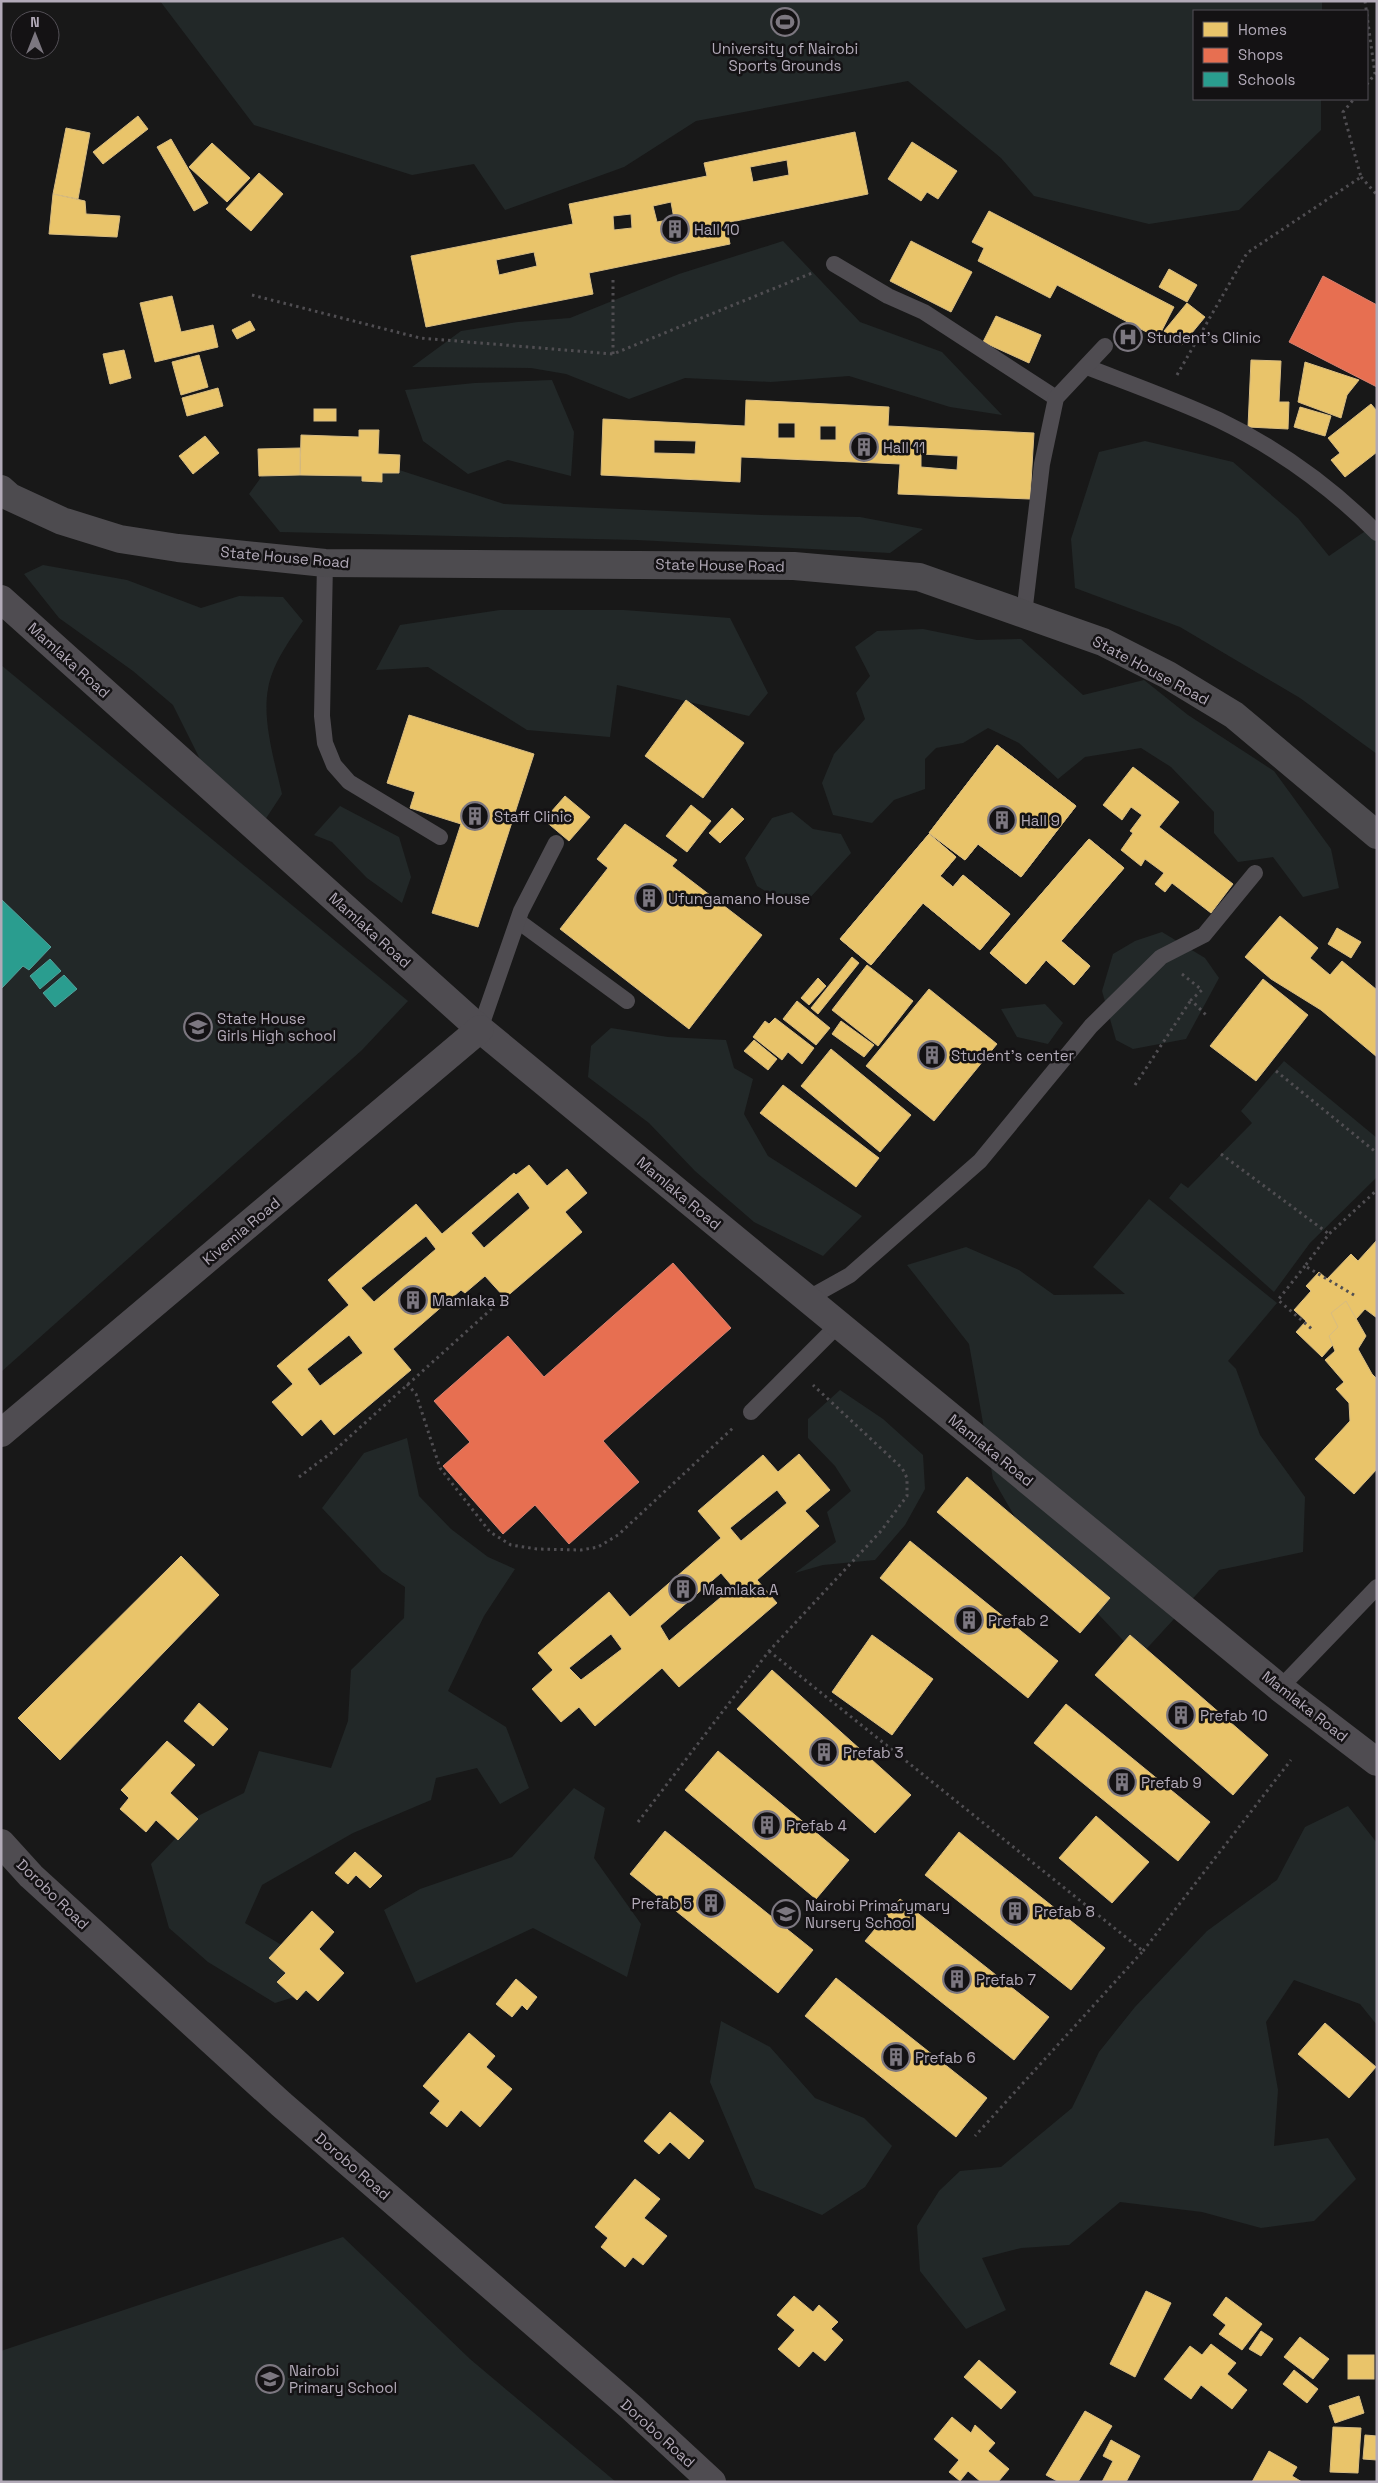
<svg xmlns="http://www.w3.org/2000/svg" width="1378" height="2483" font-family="'Space Grotesk',sans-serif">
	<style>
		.green { fill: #222828 }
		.homes { fill: #e9c46a; stroke: #d8bc81; fill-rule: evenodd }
		.shops { fill: #e76f51; stroke: #d78170 }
		.schools { fill: #2a9d8f; stroke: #53a19b }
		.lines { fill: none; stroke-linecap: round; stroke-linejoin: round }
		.path { stroke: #504e52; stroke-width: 3; stroke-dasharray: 2.5 4; stroke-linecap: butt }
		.lane { stroke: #4f4c51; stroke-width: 16 }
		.street { stroke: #4f4c51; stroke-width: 28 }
		.secondary { stroke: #4d4b4f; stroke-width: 28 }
		.labels { text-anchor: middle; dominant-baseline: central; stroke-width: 5; stroke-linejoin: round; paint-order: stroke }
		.poi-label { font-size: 15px; fill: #b2aab8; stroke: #141214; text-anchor: start }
		.street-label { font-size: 15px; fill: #b2aab8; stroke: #141214 }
	</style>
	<rect width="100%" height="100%" fill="#181818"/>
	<g class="green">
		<polygon points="160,1 1322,1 1322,11 1194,11 1194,99 1321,99 1321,130 1239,210 1149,224 1034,196 1001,158 908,81 696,121 624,167 505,210 474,164 412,175 254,125"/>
		<polygon points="783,241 860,322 942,352 1002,415 950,407 849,376 771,382 685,378 629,399 566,374 531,368 412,367 461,331 518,322 570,318 679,274"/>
		<polygon points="552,380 574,432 571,476 508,460 468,474 423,441 405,390 475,383"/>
		<polygon points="1145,441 1233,462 1298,518 1329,556 1377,523 1377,754 1300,698 1180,627 1075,588 1071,539 1099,452"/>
		<polygon points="280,451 390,467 504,504 762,515 860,517 923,529 890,553 637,540 280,532 249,494"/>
		<path d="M43,565L127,580L201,608L239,596L283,597L303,621C289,641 272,664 268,689C262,721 275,763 282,794L265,820L206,771L173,705L133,671L59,618L24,574Z"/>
		<polygon points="500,610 624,610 730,618 768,693 749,716 617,685 610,737 527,730 428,667 376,670 400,625"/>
		<polygon points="923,629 977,640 1021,639 1083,695 1144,680 1188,715 1274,771 1331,849 1339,888 1303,897 1273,857 1238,862 1214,833 1214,812 1171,767 1141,748 1085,757 1058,779 1019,743 988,728 963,743 936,748 925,759 925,789 894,800 872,823 833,815 822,783 834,754 865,719 856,693 870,676 855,647 877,631"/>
		<polygon points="1,665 408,1001 362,1050 1,1372"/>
		<polygon points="340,806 399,837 411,877 402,903 367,878 332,842 314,835"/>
		<polygon points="792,812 813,829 841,834 851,853 807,901 778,899 757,886 745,858 772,818"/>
		<polygon points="1162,932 1205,958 1219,978 1186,1039 1133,1049 1116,1040 1102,991 1113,954 1135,941"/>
		<polygon points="1045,1004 1063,1023 1048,1044 1017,1037 1001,1009"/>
		<polygon points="611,1028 668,1037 726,1040 734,1068 753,1079 744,1114 768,1156 862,1216 823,1256 754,1222 695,1171 649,1123 588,1077 591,1046"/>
		<polygon points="1284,1061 1377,1138 1377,1177 1310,1243 1274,1292 1169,1198 1181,1183 1188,1188 1252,1123 1241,1111"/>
		<polygon points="1149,1199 1277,1303 1228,1361 1236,1369 1260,1435 1305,1497 1303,1552 1219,1570 1139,1657 1062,1576 1019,1524 993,1479 969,1344 907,1265 966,1247 1019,1270 1054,1295 1125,1294 1093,1267"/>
		<polygon points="840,1390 883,1419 923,1455 925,1489 905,1525 875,1560 823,1565 795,1573 836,1542 827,1512 851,1491 835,1466 808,1438 808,1419"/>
		<polygon points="407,1438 419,1496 451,1529 488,1557 515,1569 484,1616 448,1691 506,1727 529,1788 500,1804 477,1768 436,1778 431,1800 353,1833 262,1885 245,1923 290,1950 320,1989 275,2003 208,1962 169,1928 151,1864 196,1817 244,1793 259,1751 331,1768 348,1721 351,1670 404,1618 405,1587 382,1572 322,1508 364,1453"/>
		<polygon points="574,1788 605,1808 594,1858 641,1924 627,1977 533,1928 416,1983 384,1910 420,1889 512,1857"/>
		<polygon points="1348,1806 1377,1843 1377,2025 1360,2004 1294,1980 1266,2022 1278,2090 1274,2146 1328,2138 1356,2179 1314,2221 1261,2228 1202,2212 1120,2202 1069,2245 1021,2248 982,2258 1006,2310 966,2329 920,2271 917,2226 939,2191 960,2171 1001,2167 1072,2108 1099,2052 1135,2007 1207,1931 1277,1880 1305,1827"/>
		<polygon points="721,2021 770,2047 815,2098 864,2118 892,2146 865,2187 822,2215 755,2188 710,2082"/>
		<polygon points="343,2237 470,2359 616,2482 1,2482 1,2351"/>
	</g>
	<g class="homes">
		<polygon points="138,116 148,129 103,164 93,152"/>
		<polygon points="66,128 90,133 78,199 53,194"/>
		<path d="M855,132L868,194L726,223L730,244L589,273L593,294L426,327L411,256L573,224L569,204L707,176L704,163ZM787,160L789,175L753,182L750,167ZM671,202L674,219L657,222L653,206ZM631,214L632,228L614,230L613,216ZM534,252L537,266L499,275L496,260Z"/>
		<polygon points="171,139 208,203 194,211 157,147"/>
		<polygon points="912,142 957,171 938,199 927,192 921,201 888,179"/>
		<polygon points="212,143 250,178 227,202 189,167"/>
		<polygon points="259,173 283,194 251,231 226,209"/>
		<polygon points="53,194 85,201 86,214 120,216 117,237 49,234"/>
		<polygon points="989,211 1174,307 1158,338 1057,285 1050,298 978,261 984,248 972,242"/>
		<polygon points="911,241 972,272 951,312 890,281"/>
		<polygon points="1169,269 1197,285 1187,302 1159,287"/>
		<polygon points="172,296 181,332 213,325 218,347 155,362 140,303"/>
		<polygon points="1187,303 1205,317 1182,345 1164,331"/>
		<polygon points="996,316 1041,335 1029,363 983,342"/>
		<polygon points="250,321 255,330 237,339 232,330"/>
		<polygon points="124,350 131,378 110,384 103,354"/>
		<polygon points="199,355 208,387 181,395 172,362"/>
		<polygon points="1251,360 1281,361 1279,402 1289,402 1288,429 1248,427"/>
		<polygon points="1305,362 1359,380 1347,395 1341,418 1298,402"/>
		<polygon points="218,388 223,406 187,416 182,398"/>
		<path d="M746,400L889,407L888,426L1034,433L1030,499L898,494L900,464L741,457L740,482L601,475L603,419L745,426ZM778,423H795V438H778ZM820,426H836V440H820ZM654,440L696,441L695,454L654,453ZM921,454L958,456L957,470L921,467Z"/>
		<polygon points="1371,404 1377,411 1377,452 1345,477 1331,460 1340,453 1328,438"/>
		<polygon points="1300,407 1331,416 1325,436 1294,427"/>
		<rect x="314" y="409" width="22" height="12"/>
		<polygon points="359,430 379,430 378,454 400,455 399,473 382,473 382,482 362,481 362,476 300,475 301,435 359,437"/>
		<polygon points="205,436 219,453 193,474 179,456"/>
		<polygon points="300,448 300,475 259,476 258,449"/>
		<polygon points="686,700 744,743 703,798 645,756"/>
		<polygon points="409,715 534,754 478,927 432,913 461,824 410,808 415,792 387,783"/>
		<polygon points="997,745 1076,806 1021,877 978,844 965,860 929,833"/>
		<polygon points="997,745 1076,806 1021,877 978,844 965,860 929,833"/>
		<polygon points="1133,767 1179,802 1159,827 1233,884 1211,913 1172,883 1165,892 1155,884 1164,873 1145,859 1141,866 1121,850 1133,833 1130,831 1142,815 1131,807 1122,820 1103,805"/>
		<polygon points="565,796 590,817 569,841 544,820"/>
		<polygon points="691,805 711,821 687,852 666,836"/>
		<polygon points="732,808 744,819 720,843 709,833"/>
		<polygon points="625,824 677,860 672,866 762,935 689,1029 560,929 608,868 597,859"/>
		<polygon points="929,834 956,857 940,876 953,887 963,875 1010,914 980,950 923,903 871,965 840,939"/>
		<polygon points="929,834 956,857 940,876 953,887 963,875 1010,914 980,950 923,903 871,965 840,939"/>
		<polygon points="1089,839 1124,868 1061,941 1090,966 1074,985 1046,960 1026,984 990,953"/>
		<polygon points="1089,839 1124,868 1061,941 1090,966 1074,985 1046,960 1026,984 990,953"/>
		<polygon points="1280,916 1318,948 1310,958 1330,975 1342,961 1377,990 1377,1057 1321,1010 1271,979 1245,957"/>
		<polygon points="1337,928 1361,942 1351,958 1328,944"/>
		<polygon points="852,957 859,963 818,1014 811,1008"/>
		<polygon points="867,965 913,1001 878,1046 832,1010"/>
		<polygon points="818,978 826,986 809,1005 801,998"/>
		<polygon points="1263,979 1308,1015 1256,1081 1210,1046"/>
		<polygon points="929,989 997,1044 934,1121 866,1066"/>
		<polygon points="797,1001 830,1028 816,1045 783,1019"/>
		<polygon points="775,1018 814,1048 802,1064 788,1052 782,1060 753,1037 765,1021 769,1024"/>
		<polygon points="841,1021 874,1045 864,1057 832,1034"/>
		<polygon points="754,1040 777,1059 768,1070 744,1051"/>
		<polygon points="831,1049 911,1115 880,1152 801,1086"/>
		<polygon points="783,1085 879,1158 856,1187 760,1113"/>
		<path d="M529,1165L547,1186L567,1169L587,1193L565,1212L582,1232L505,1298L485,1276L465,1293L461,1290L393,1349L411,1370L334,1435L321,1419L302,1436L272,1402L293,1384L277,1366L349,1305L328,1280L416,1204L442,1234L514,1173L516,1175ZM518,1192L530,1208L484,1248L471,1233ZM426,1236L436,1249L374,1302L361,1288ZM349,1335L363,1353L320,1386L307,1369Z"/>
		<polygon points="1377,1240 1377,1318 1365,1309 1322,1357 1296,1332 1306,1321 1294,1310 1311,1291 1306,1286 1319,1272 1327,1279 1351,1254 1358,1261"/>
		<polygon points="1346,1301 1366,1336 1358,1349 1372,1374 1377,1379 1377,1469 1354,1494 1315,1459 1350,1421 1349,1403 1336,1389 1344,1382 1325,1360 1335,1351 1329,1336 1338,1327 1331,1313"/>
		<path d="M799,1454L830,1490L805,1511L819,1526L757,1580L777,1603L679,1687L662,1668L595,1726L579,1707L561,1722L532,1689L553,1670L538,1653L609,1592L630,1617L721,1538L698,1511L763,1455L778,1472ZM777,1490L787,1503L741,1541L730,1528ZM721,1573L733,1587L669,1641L660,1626ZM611,1634L622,1649L581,1680L569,1668Z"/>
		<polygon points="967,1477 1110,1598 1080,1633 937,1512"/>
		<polygon points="910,1541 1058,1661 1028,1698 880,1578"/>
		<polygon points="181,1556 219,1595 60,1760 18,1718"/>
		<polygon points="872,1635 933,1679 892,1735 832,1692"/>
		<polygon points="1130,1635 1268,1755 1233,1795 1095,1675"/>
		<polygon points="772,1670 911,1795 875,1833 737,1709"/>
		<polygon points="199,1703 228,1729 213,1746 184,1721"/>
		<polygon points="1066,1704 1210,1822 1178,1861 1034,1743"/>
		<polygon points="167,1741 195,1765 170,1793 198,1819 178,1840 156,1820 146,1832 120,1809 129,1798 121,1790"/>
		<polygon points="718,1751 849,1860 816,1899 685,1790"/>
		<polygon points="1096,1816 1149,1862 1112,1903 1059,1858"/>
		<polygon points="665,1831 813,1950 778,1993 630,1874"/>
		<polygon points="959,1832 1105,1948 1071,1990 925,1875"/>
		<polygon points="355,1852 382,1876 370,1888 356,1875 348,1884 335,1873"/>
		<polygon points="900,1899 1049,2017 1014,2060 865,1941"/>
		<polygon points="312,1911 334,1932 319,1949 344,1973 318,2001 306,1990 297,2000 277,1982 286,1973 269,1958"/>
		<polygon points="836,1978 987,2098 956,2137 805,2016"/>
		<polygon points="516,1979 537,1997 527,2010 522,2005 512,2017 496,2004"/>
		<polygon points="1325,2023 1376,2067 1349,2098 1298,2054"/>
		<polygon points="469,2033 495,2056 486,2067 512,2089 480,2127 461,2110 447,2127 430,2113 440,2101 423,2086"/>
		<polygon points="670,2112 704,2141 689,2159 670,2142 659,2154 644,2141"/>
		<polygon points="635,2179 660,2199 644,2218 667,2236 643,2265 633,2257 625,2267 601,2247 608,2238 595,2227"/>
		<polygon points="1146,2291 1171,2303 1135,2377 1110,2364"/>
		<polygon points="794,2296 813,2312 819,2305 838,2322 831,2329 843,2340 825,2361 813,2351 799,2367 778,2349 795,2330 777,2315"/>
		<polygon points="1226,2297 1262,2324 1242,2350 1219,2334 1226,2325 1213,2315"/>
		<polygon points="1261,2331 1273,2339 1261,2356 1249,2349"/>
		<polygon points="1300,2337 1329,2359 1313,2379 1284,2357"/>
		<polygon points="1211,2344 1236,2363 1227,2374 1247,2390 1232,2409 1201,2385 1191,2399 1164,2379 1190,2346 1202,2355"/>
		<rect x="1348" y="2355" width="26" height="24"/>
		<polygon points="979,2360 1016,2392 1001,2409 964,2377"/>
		<polygon points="1294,2370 1318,2389 1307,2403 1283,2384"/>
		<polygon points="1359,2396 1364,2413 1335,2423 1329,2406"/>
		<polygon points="1085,2411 1112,2426 1078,2482 1059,2482 1046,2475"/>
		<polygon points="952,2417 971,2433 975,2425 995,2443 988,2451 1009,2469 998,2482 981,2482 968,2471 960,2481 949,2472 959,2460 934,2439"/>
		<polygon points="1333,2427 1361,2428 1358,2473 1330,2472"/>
		<polygon points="1365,2435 1377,2436 1377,2460 1363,2459"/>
		<polygon points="1111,2440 1140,2456 1126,2482 1102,2482 1113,2461 1103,2456"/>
		<polygon points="1269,2451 1297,2467 1292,2476 1302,2482 1252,2482"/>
	</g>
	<g class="shops">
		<polygon points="1323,276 1377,305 1377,387 1289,342"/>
		<polygon points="673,1263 731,1328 603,1441 639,1482 569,1544 535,1505 503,1534 443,1466 470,1442 434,1401 508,1336 544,1377"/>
	</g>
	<g class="schools">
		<polygon points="1,899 51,947 29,970 23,966 1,989"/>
		<polygon points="50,959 61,971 40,989 30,976"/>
		<polygon points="64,975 77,989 55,1007 43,993"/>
	</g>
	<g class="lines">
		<g class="path">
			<polyline points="1365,1 1375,74 1367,84"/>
			<polyline points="1361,177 1377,195"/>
			<polyline points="252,295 420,338 613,354 812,273"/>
			<polyline points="613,354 613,280"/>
			<polyline points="1177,375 1247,253 1361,177 1343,112 1354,99"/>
			<polyline points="1182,974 1202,990 1191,1000 1206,1015"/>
			<polyline points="1276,1071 1377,1153"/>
			<polyline points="1135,1085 1191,1000"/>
			<polyline points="1221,1154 1329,1234"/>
			<polyline points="1305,1266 1278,1300 1313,1330"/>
			<polyline points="1354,1295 1305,1266 1329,1234 1377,1190"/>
			<polyline points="407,1384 416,1394 440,1468 490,1532 511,1545 537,1549 581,1550 598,1547 618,1535 734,1427"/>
			<polyline points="299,1477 335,1450 497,1304"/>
			<polyline points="769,1651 1143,1951 975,2136"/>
			<polyline points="638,1822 769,1651 881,1531 907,1496 907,1478 902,1468 813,1385"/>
			<polyline points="1143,1951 1291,1760"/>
		</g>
		<g class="lane">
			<polyline points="834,264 888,296 924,312 1056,398"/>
			<path d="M1087,367C1131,384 1176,400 1219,420C1277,448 1332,488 1377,533"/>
			<polyline points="325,563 322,716 325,743 334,765 349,782 440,837"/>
			<polyline points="1024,614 1042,464 1056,398 1105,346"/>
			<polyline points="518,921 627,1001"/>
			<polyline points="480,1029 521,911 556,843"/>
			<polyline points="807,1299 850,1275 980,1161 1091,1026 1161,957 1204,935 1255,873"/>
			<polyline points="751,1412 838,1325"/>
			<polyline points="1280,1688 1377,1587"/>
		</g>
		<g class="street">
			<polyline points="1,599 480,1029 1280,1688 1377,1762"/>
			<polyline points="1,1433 480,1029"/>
			<polyline points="1,1843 31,1876 281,2104 632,2408 712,2482"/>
		</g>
		<polyline class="secondary" points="1,489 10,497 62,521 120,539 178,548 325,563 794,566 919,577 1103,642 1168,675 1234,715 1377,835"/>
	</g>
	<defs>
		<symbol id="stadium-ring" viewBox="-11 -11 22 22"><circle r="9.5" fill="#141214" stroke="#7c7780" stroke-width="1.5"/><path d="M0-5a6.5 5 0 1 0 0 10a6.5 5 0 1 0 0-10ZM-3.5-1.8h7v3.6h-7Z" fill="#7c7780"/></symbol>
		<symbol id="building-ring" viewBox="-11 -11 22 22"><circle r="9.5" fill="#141214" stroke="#7c7780" stroke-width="1.5"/><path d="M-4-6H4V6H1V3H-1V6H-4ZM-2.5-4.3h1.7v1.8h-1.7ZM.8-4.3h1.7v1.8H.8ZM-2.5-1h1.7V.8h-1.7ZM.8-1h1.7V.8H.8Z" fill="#7c7780"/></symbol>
		<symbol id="hospital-ring" viewBox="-11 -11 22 22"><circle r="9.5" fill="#141214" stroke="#7c7780" stroke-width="1.5"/><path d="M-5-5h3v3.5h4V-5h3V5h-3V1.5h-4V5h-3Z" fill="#7c7780"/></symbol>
		<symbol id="school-ring" viewBox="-11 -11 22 22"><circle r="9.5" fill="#141214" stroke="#7c7780" stroke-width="1.5"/><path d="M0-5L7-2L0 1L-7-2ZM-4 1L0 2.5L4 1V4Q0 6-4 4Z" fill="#7c7780"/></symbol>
	</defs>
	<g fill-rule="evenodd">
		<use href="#stadium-ring" x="769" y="6" width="32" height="32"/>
		<use href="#building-ring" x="659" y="213" width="32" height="32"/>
		<use href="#hospital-ring" x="1112" y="321" width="32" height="32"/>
		<use href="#building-ring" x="848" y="431" width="32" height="32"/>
		<use href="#building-ring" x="459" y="800" width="32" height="32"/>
		<use href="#building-ring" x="986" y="804" width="32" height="32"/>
		<use href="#building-ring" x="633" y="882" width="32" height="32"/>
		<use href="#school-ring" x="182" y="1011" width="32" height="32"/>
		<use href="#building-ring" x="916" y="1039" width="32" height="32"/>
		<use href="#building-ring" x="397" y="1284" width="32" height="32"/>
		<use href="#building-ring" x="667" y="1573" width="32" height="32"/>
		<use href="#building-ring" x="953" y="1604" width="32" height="32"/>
		<use href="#building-ring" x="1165" y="1699" width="32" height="32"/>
		<use href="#building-ring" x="808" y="1736" width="32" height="32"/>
		<use href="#building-ring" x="1106" y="1766" width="32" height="32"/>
		<use href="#building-ring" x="751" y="1809" width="32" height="32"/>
		<use href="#building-ring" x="695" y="1887" width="32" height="32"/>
		<use href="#building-ring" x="999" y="1895" width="32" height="32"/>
		<use href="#school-ring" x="770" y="1898" width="32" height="32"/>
		<use href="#building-ring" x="941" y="1963" width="32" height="32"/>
		<use href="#building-ring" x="880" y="2041" width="32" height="32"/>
		<use href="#school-ring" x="254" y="2363" width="32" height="32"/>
	</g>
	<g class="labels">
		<g class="poi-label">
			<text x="785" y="48" text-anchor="middle">University of Nairobi<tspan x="785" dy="17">Sports Grounds</tspan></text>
			<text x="694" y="229">Hall 10</text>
			<text x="1147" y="337">Student's Clinic</text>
			<text x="883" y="447">Hall 11</text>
			<text x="494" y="816">Staff Clinic</text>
			<text x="1021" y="820">Hall 9</text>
			<text x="668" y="898">Ufungamano House</text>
			<text x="217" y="1018">State House<tspan x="217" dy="17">Girls High school</tspan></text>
			<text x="951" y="1055">Student's center</text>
			<text x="432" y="1300">Mamlaka B</text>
			<text x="702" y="1589">Mamlaka A</text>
			<text x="988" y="1620">Prefab 2</text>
			<text x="1200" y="1715">Prefab 10</text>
			<text x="843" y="1752">Prefab 3</text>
			<text x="1141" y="1782">Prefab 9</text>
			<text x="786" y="1825">Prefab 4</text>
			<text x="692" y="1903" text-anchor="end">Prefab 5</text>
			<text x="805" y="1905">Nairobi Primarymary<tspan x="805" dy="17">Nursery School</tspan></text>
			<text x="1034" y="1911">Prefab 8</text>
			<text x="976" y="1979">Prefab 7</text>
			<text x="915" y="2057">Prefab 6</text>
			<text x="289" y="2370">Nairobi<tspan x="289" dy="17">Primary School</tspan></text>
		</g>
		<g class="street-label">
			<text transform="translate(285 557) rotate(5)">State House Road</text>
			<text transform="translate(720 565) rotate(1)">State House Road</text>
			<text transform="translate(69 660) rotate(42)">Mamlaka Road</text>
			<text transform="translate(1151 670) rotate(28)">State House Road</text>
			<text transform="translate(370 930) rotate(42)">Mamlaka Road</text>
			<text transform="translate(679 1193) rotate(40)">Mamlaka Road</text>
			<text transform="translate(241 1231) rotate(-40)">Kivemia Road</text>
			<text transform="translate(991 1450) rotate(39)">Mamlaka Road</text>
			<text transform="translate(1305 1706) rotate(38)">Mamlaka Road</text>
			<text transform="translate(53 1894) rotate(44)">Dorobo Road</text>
			<text transform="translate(353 2166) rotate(41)">Dorobo Road</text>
			<text transform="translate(658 2433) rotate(42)">Dorobo Road</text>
		</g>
	</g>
	<rect width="1378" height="2483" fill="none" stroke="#b2aab8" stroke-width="5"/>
	<rect x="1193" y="10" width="175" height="90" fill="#141214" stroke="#534f56"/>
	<rect x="1203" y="22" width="25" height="15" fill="#e9c46a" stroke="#534f56"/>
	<text x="1238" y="35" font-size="15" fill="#b2aab8">Homes</text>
	<rect x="1203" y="48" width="25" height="15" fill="#e76f51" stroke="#534f56"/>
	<text x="1238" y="60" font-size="15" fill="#b2aab8">Shops</text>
	<rect x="1203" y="72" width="25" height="15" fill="#2a9d8f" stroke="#534f56"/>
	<text x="1238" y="85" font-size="15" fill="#b2aab8">Schools</text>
	<g transform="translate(35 35)"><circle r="24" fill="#141214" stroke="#534f56"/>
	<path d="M0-4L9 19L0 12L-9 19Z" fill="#7c7780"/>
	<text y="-8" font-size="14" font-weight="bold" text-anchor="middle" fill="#b2aab8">N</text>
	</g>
</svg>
